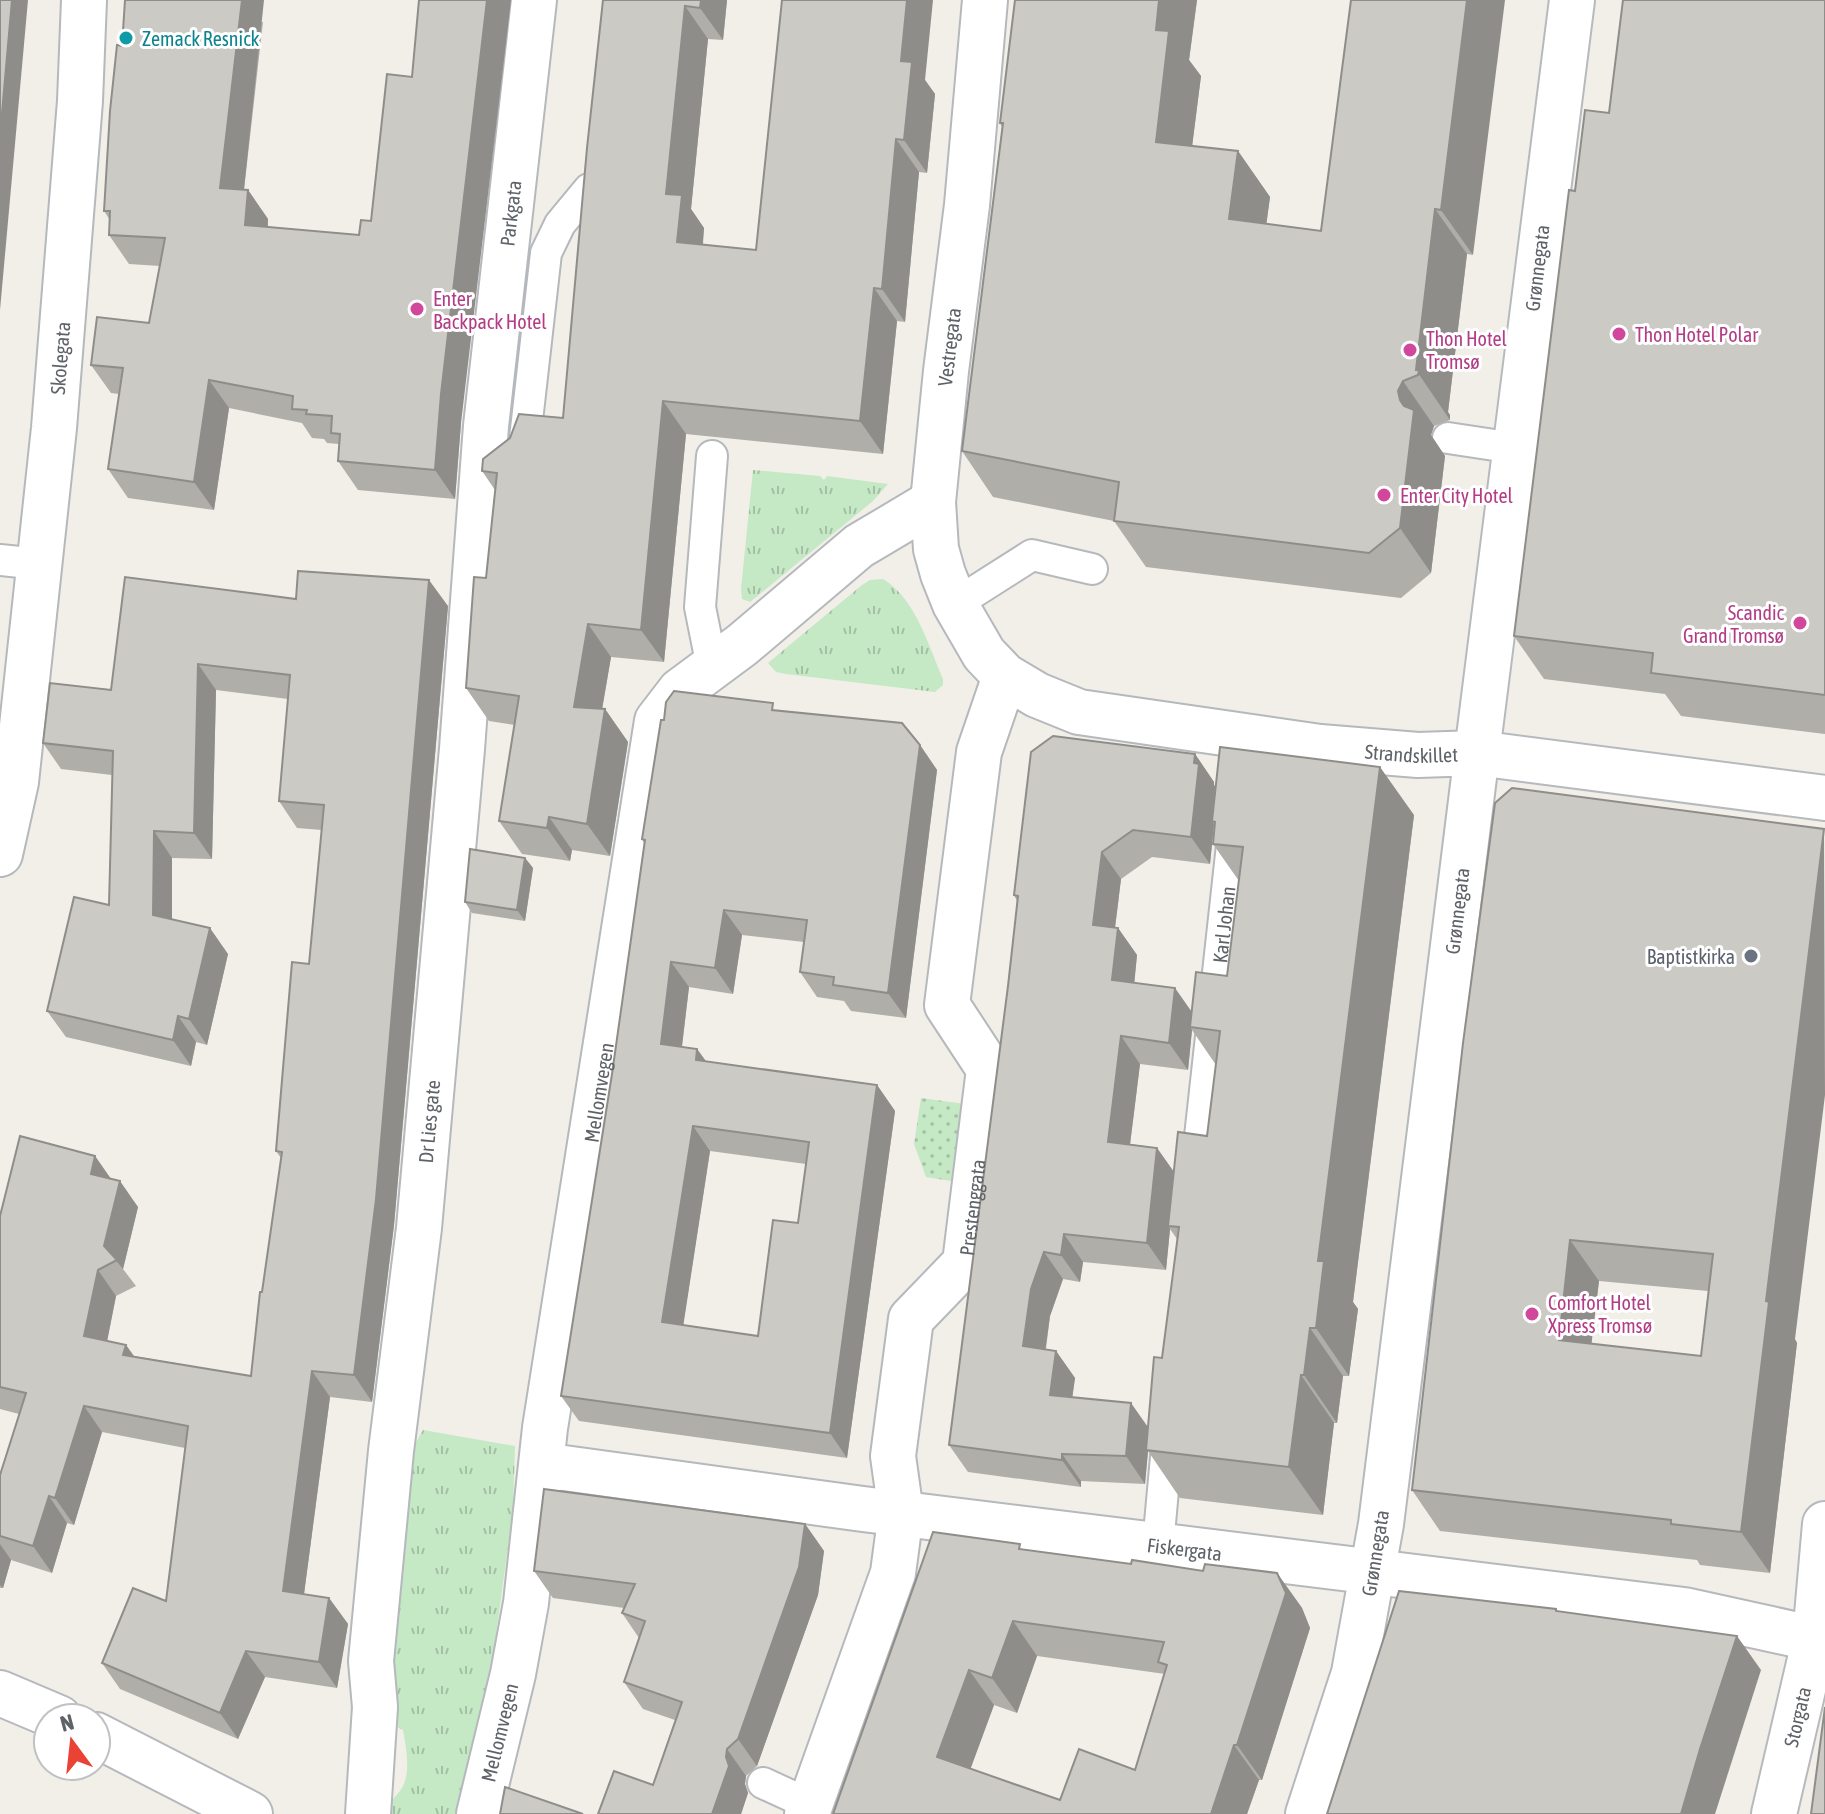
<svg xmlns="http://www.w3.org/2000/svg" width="1825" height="1814" font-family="'Asap Condensed',sans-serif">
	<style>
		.grass { fill: url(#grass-tufts) }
		.park { fill: url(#park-dots) }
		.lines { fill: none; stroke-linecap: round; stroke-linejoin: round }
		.lane-casing { stroke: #b5b8bc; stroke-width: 34 }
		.street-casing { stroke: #b5b8bc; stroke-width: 48 }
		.secondary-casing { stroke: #b6babf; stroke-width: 48 }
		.lane { stroke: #fff; stroke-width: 30 }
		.street { stroke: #fff; stroke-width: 44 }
		.secondary { stroke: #fff; stroke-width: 44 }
		.wall { fill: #afaea9; fill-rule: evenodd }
		.shaded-wall { fill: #8f8d8a }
		.building { fill: #cccac5; stroke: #8f8d8a; stroke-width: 2; fill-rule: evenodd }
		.culture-dot { fill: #0f9aa8; stroke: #fff; stroke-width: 3 }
		.hotel-dot { fill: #d1479c; stroke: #fff; stroke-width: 3 }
		.worship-dot { fill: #6b7280; stroke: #fff; stroke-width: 3 }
		.labels { text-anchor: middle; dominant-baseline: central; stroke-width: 6; stroke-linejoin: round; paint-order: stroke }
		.culture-label { font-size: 20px; fill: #0d838f; stroke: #fff; text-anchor: start }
		.street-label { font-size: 20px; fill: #5f6368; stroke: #fff }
		.hotel-label { font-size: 20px; fill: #b23c85; stroke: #fff; text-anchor: start }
		.worship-label { font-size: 20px; fill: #5b616d; stroke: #fff; text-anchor: end }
	</style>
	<defs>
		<pattern id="grass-tufts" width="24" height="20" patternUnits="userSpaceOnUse" patternTransform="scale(2)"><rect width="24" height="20" fill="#c5e8c5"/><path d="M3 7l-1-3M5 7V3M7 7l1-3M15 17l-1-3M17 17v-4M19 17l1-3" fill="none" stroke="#a3c0a4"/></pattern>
		<pattern id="park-dots" width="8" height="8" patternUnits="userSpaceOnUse" patternTransform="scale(2)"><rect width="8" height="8" fill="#c5e8c5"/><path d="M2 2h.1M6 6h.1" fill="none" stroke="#a3c0a4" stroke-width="1.8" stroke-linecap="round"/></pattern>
	</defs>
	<rect width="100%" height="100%" fill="#f1efe8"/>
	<g class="grass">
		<polygon points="753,470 820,476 824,480 827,476 888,484 873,501 750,602 742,599 741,589"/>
		<path d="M883,579C916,599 928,645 943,679V685L935,692L786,674L776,672L768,663L862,585L870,580Z"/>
		<path d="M423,1430L515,1446L513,1509L488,1695L457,1814H388C392,1800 391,1801 400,1791C412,1775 406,1748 403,1730L388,1722L410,1453Z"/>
	</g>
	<polygon class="park" points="921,1098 965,1104 957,1182 926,1177 914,1144"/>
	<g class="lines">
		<defs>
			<g id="lane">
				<polyline points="1448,438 1514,448"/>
				<polyline points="520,455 524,447 546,253 560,224 589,189"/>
				<polyline points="0,560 39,564"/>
				<polyline points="955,604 1032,555 1092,569"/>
				<polyline points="712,667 700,607 712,456"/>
				<path id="s1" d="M1196,1173L1234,827"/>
				<polyline points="1158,1545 1168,1435"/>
				<polyline points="763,1783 811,1805"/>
			</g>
			<g id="street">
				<path id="s2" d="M985,0L967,205L946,371L933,502L936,549L943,574L955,604L984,654L1005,676L1037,695L1079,712L1320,747L1418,755L1477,753L1381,1524L1354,1673L1308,1814"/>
				<path id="s3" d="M0,854L16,782L54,428L80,101L84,0"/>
				<path id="s4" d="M542,1465L863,1509L1684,1610L1825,1641"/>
				<polyline points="0,1693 59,1718"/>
				<polyline points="96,1735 250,1814"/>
				<path id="s5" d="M368,1814L375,1707L371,1661L391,1451L419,1228L462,749L486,426L534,0"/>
				<path id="s6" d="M479,1814L513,1674L526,1603L545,1428L657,721L680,691L742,645L859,546L933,502"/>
				<path id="s7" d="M807,1814L893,1573L901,1513L893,1456L911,1319L965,1263L989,1069L947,1005L979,752L1005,676"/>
			</g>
			<g id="secondary">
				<polyline points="1572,0 1477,753 1825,798"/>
				<path id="s8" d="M1774,1814L1815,1638L1825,1524"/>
			</g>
		</defs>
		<use href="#lane" class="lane-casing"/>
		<use href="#street" class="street-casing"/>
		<use href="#secondary" class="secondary-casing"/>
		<use href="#lane" class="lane"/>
		<use href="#street" class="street"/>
		<use href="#secondary" class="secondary"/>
	</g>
	<g class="wall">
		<polygon points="603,0 727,0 723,40 708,39 691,209 704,228 703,245 756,250 925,80 935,94 927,173 919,172 905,322 897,321 883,454 686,434 664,662 611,657 602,709 605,709 628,742 610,856 572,850 570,861 522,854 499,821 515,725 489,721 466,688 486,578 495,490 482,471 563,418"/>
		<polygon points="1015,0 1197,0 1189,60 1201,76 1192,146 1238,151 1270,197 1266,224 1321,231 1351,0 1473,255 1467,254 1448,412 1450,415 1450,420 1434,426 1431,435 1445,456 1431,573 1401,598 1146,567 1114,521 993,497 962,451 1002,127 1000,123"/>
		<polygon points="1825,0 1825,734 1681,716 1665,694 1544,679 1514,636 1575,191 1609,113"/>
		<polygon points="263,22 244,190 248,190 268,219 268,227 461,423 455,499 358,490 338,461 339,444 327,443 324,439 312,438 302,423 229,408 214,510 128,498 108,469 119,394 111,393 91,365 149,323 160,266 129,264 109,235 110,220 104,211 122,46"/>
		<polygon points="296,599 448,606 394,1225 372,1402 330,1397 304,1594 329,1598 348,1624 337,1688 265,1677 238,1739 120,1689 102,1663 166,1601 185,1448 102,1432 74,1525 67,1523 52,1573 11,1560 3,1588 0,1588 0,1475 19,1414 0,1409 0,1216 95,1156 111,1179 138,1207 123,1269 136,1286 116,1296 107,1341 126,1345 134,1356 251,1376 281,1158 276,1151 309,964 322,830 297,828 279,801 288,699 216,690 212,859 172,858 172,919 228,954 207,1045 196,1042 191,1066 66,1037 47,1011 109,905 112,775 61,769 43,743 111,690"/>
		<path d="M778,710L920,745L937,770L906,1018L851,1011L844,1001L817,997L800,972L804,942L742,935L733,994L689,987L682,1047L697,1049L706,1061L877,1085L895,1111L847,1458L579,1421L561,1396L612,1074L644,843L642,839ZM710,1151L806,1164L798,1223L758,1336L683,1325Z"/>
		<path d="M1195,754L1214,782V785L1216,788L1414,815L1353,1302L1358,1309L1349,1376H1343L1337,1423H1334L1323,1515L1180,1498L1148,1451L1145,1484L1081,1481V1487L968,1472L949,1445L1008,986L1017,901L1014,895ZM1214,824L1213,844L1239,881L1227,976L1191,1012L1134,983L1137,955L1118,928H1115L1121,879L1152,857L1210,864ZM1192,1030L1216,1065L1207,1136L1174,1172L1157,1148L1130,1144L1140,1064L1188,1070ZM1170,1229L1177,1239L1162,1358L1148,1428L1072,1397L1075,1378L1056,1351L1046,1349L1050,1316L1063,1279L1080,1282L1083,1262L1166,1270Z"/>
		<path d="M1495,803L1797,1343L1770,1573L1700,1565L1697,1560L1440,1531L1412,1490ZM1599,1281L1708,1291L1701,1356L1591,1344Z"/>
		<polygon points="525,858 533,868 525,921 472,913 465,902"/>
		<polygon points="805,1524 824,1551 818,1595 757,1766 746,1776 745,1784 748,1793 741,1814 598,1814 653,1785 675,1720 643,1709 624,1682 639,1638 622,1613 624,1608 553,1598 534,1571"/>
		<path d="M1025,1550L1131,1564L1203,1571L1277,1573L1302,1608L1310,1628L1262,1780H1259L1247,1814H833ZM1037,1656L1165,1674L1135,1770L1060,1800L970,1769L994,1705L1017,1713Z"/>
	</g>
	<g class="shaded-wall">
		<polygon points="12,0 28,0 0,310 0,136"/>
		<polygon points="242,0 264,0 241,217 220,188"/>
		<polygon points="487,0 511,0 461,423 455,499 435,470 441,394"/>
		<polygon points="701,0 727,0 723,40 700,8"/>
		<polygon points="907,0 933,0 925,80 935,94 927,173 904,140 901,61"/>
		<polygon points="1159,0 1197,0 1189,60 1201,76 1187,187 1156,142 1156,30"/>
		<polygon points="1467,0 1505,0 1473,255 1441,210"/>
		<polygon points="685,6 708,39 691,209 704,228 700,275 677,242 666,194"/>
		<polygon points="896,139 919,172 905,322 882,289"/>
		<polygon points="1238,151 1270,197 1261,265 1229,219"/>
		<polygon points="248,190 268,219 266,254 245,225"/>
		<polygon points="1435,209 1467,254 1448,412 1450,415 1450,420 1416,370"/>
		<polygon points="874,288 897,321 883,454 860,421"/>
		<polygon points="209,380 229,408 214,510 194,482"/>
		<polygon points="1403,381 1434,426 1431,435 1445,456 1431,573 1400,528 1400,400 1398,391"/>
		<polygon points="663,401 686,434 664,662 641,630"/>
		<polygon points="429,580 448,606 394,1225 372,1402 354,1375"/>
		<polygon points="588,624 611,657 597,739 574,707"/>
		<polygon points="198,664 216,690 212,859 194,833"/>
		<polygon points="605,709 628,742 610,856 587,824"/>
		<polygon points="920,745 937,770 906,1018 888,993"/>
		<polygon points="1195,754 1214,782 1214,785 1218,791 1212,821 1214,824 1210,864 1191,837"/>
		<polygon points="1380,767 1414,815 1353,1302 1358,1309 1349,1376 1316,1328 1318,1261"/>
		<polygon points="549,817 572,850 570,861 547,828"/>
		<polygon points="1824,829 1825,1095 1795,1339 1797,1343 1770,1573 1741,1532 1766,1301"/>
		<polygon points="154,831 172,858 172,941 153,915"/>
		<polygon points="1102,852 1121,879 1112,952 1093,925"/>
		<polygon points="525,858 533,868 525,921 517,910"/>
		<polygon points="724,910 742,935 733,994 715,968"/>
		<polygon points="210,928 228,954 207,1045 189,1019"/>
		<polygon points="1118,928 1137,955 1132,1007 1112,980"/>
		<polygon points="671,962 689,987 679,1070 661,1044"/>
		<polygon points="1175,988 1194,1015 1190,1027 1192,1030 1188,1070 1169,1043"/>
		<polygon points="178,1016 196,1042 191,1066 173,1040"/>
		<polygon points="1121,1036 1140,1064 1127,1169 1108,1142"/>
		<polygon points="697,1049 715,1074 696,1060"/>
		<polygon points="877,1085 895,1111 847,1458 830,1433"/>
		<polygon points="693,1126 710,1151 680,1347 662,1322"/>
		<polygon points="1157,1148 1176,1175 1168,1226 1170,1229 1166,1270 1147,1243"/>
		<polygon points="95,1156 113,1182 91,1174"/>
		<polygon points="120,1181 138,1207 123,1269 104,1246"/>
		<polygon points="1064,1234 1083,1262 1080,1282 1061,1255"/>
		<polygon points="1570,1240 1599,1281 1587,1381 1559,1340"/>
		<polygon points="1044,1252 1063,1279 1050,1316 1042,1373 1023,1346 1031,1289"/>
		<polygon points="98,1270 116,1296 103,1362 84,1336"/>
		<polygon points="1310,1328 1343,1376 1337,1423 1304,1375"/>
		<polygon points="126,1345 144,1371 123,1355"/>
		<polygon points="1056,1351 1075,1378 1069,1422 1050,1395"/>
		<polygon points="312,1371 330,1397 301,1617 283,1591"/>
		<polygon points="1301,1375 1334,1423 1323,1515 1289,1467"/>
		<polygon points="1131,1403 1150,1430 1146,1450 1148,1451 1145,1484 1126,1456"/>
		<polygon points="84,1406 102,1432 74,1525 55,1498"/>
		<polygon points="1062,1454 1081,1481 1081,1487 1062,1460"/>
		<polygon points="49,1496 67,1523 52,1573 33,1546"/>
		<polygon points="805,1524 824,1551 818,1595 757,1766 738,1739"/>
		<polygon points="0,1544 11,1560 3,1588 0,1585"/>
		<polygon points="1277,1573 1302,1608 1310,1628 1262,1780 1237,1745"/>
		<polygon points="329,1598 348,1624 337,1688 319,1662"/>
		<polygon points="1013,1621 1037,1656 1017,1713 992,1678"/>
		<polygon points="1737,1636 1761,1670 1715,1814 1681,1814 1700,1749"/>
		<polygon points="246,1651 265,1677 238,1739 220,1713"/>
		<polygon points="969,1670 994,1705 962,1792 937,1757"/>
		<polygon points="1234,1745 1259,1780 1247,1814 1211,1814"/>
		<polygon points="727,1749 746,1776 745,1784 748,1793 741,1814 712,1814"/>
	</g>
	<g class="building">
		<polygon points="0,0 12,0 0,136"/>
		<polygon points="125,0 242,0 220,188 248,190 245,225 359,235 361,220 371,221 387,74 412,77 419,0 487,0 441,394 435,470 338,461 340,434 331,433 332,416 306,414 307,410 292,409 293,396 209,380 194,482 108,469 123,368 91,365 97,317 149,323 165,238 109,235 110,211 104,211 110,111 117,45 122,46"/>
		<polygon points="603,0 701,0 700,8 685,6 666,194 682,195 677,242 756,250 782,0 907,0 901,61 912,62 904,140 896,139 882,289 874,288 860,421 663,401 641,630 588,624 574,707 605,709 587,824 549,817 547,828 499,821 519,696 466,688 474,577 486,578 497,473 482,471 483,459 510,438 519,414 563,418 587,148"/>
		<polygon points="1015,0 1159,0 1156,30 1169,31 1156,142 1238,151 1229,219 1321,231 1351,0 1467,0 1441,210 1435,209 1416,370 1419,370 1418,375 1403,381 1398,391 1400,400 1404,406 1414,410 1400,528 1369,553 1114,521 1119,482 962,451 1003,123 1000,123"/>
		<polygon points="1623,0 1825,0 1825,695 1651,673 1653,653 1514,636 1569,190 1575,191 1585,110 1609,113"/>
		<polygon points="298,571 429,580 376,1199 354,1375 312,1371 283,1591 329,1598 319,1662 246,1651 220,1713 102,1663 133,1588 166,1601 188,1426 84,1406 55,1498 49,1496 33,1546 0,1536 0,1475 26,1393 0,1387 0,1216 20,1136 95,1156 91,1174 120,1181 104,1246 117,1260 98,1270 84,1336 126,1345 123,1355 251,1376 260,1292 262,1292 282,1152 276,1151 292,962 309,964 324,805 279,801 290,675 198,664 194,833 154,831 153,915 210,928 189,1019 178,1016 173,1040 47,1011 74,897 109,905 113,751 43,743 50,683 111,690 125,577 296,599"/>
		<path d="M674,691L773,703L772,710L902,723L920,745L888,993L833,985L834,977L800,972L807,920L724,910L715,968L671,962L661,1044L697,1049L696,1060L877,1085L830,1433L561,1396L612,1074L645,840L642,839L661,720H664L666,702ZM693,1126L809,1142L798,1223L773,1220L758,1336L662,1322Z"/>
		<polygon points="1053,736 1195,754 1194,763 1199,764 1191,837 1133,830 1102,852 1093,925 1118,928 1112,980 1175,988 1169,1043 1121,1036 1108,1142 1157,1148 1147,1243 1064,1234 1061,1255 1044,1252 1031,1289 1023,1346 1056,1351 1050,1395 1131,1403 1126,1456 1062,1454 1062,1460 949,1445 1008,986 1018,896 1014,895 1031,752"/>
		<polygon points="1220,747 1380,767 1318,1261 1324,1261 1316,1328 1310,1328 1304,1375 1301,1375 1289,1467 1146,1450 1154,1357 1162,1358 1179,1227 1168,1226 1178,1132 1207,1136 1220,1031 1190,1027 1196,972 1227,976 1243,847 1213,844 1215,822 1212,821"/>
		<path d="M1512,788L1824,829L1766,1301L1769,1302L1741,1532L1671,1524V1520L1412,1490L1463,1043L1495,803ZM1570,1240L1713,1254L1701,1356L1559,1340Z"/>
		<polygon points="470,849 525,858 517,910 465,902"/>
		<polygon points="544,1489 805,1524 799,1567 738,1739 727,1749 726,1757 729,1766 712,1814 598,1814 614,1771 653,1785 682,1702 624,1682 645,1621 622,1613 635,1584 534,1571"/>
		<path d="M933,1532L1020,1544L1019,1549L1131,1564L1132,1560L1203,1571L1205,1564L1277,1573L1286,1593L1237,1745H1234L1211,1814H833ZM1013,1621L1164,1642L1158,1662L1167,1665L1135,1770L1079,1749L1060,1800L937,1757L969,1670L992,1678Z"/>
		<polygon points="1399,1591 1556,1609 1556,1611 1737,1636 1700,1749 1681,1814 1327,1814"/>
		<polygon points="1825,1707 1825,1814 1811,1814"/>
		<polygon points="505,1787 583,1814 500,1814"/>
	</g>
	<circle class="culture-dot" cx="126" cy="38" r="8"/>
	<g class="hotel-dot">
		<circle cx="417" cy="309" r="8"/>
		<circle cx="1619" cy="334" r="8"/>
		<circle cx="1410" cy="350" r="8"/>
		<circle cx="1384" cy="495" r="8"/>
		<circle cx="1800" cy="623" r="8"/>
		<circle cx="1532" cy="1314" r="8"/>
	</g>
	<circle class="worship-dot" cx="1751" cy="956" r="8"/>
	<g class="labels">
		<g class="culture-label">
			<text x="142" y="38">Zemack Resnick</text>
		</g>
		<g class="street-label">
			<text stroke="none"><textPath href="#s5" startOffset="1608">Parkgata</textPath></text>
			<text transform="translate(1537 268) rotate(-83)">Grønnegata</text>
			<text transform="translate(949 347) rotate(-83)">Vestregata</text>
			<text stroke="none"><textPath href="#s3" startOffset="500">Skolegata</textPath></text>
			<text stroke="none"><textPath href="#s2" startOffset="1116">Strandskillet</textPath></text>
			<text transform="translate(1457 911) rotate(-83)">Grønnegata</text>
			<text stroke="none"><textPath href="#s1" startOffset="250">Karl Johan</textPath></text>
			<text stroke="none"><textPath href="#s6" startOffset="732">Mellomvegen</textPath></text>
			<text stroke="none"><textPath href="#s5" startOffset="696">Dr Lies gate</textPath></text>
			<text stroke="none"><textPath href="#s7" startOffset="646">Prestenggata</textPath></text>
			<text stroke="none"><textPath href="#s4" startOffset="648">Fiskergata</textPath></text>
			<text transform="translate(1375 1553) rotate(-81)">Grønnegata</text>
			<text stroke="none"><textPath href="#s8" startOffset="100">Storgata</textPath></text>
			<text stroke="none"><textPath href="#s6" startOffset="84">Mellomvegen</textPath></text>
		</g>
		<g class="hotel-label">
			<text x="433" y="298">Enter<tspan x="433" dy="23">Backpack Hotel</tspan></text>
			<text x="1635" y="334">Thon Hotel Polar</text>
			<text x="1426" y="338">Thon Hotel<tspan x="1426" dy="23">Tromsø</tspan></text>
			<text x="1400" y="495">Enter City Hotel</text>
			<text x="1784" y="612" text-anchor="end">Scandic<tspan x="1784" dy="23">Grand Tromsø</tspan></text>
			<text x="1548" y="1302">Comfort Hotel<tspan x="1548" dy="23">Xpress Tromsø</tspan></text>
		</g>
		<g class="worship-label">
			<text x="1735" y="956">Baptistkirka</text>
		</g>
	</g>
	<g transform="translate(72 1742) rotate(345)"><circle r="38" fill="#ffffff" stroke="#bfc1c3" stroke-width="2"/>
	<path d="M0-6L14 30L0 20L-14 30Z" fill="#ea4335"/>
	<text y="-12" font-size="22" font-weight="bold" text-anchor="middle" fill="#5f6368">N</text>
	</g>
</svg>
